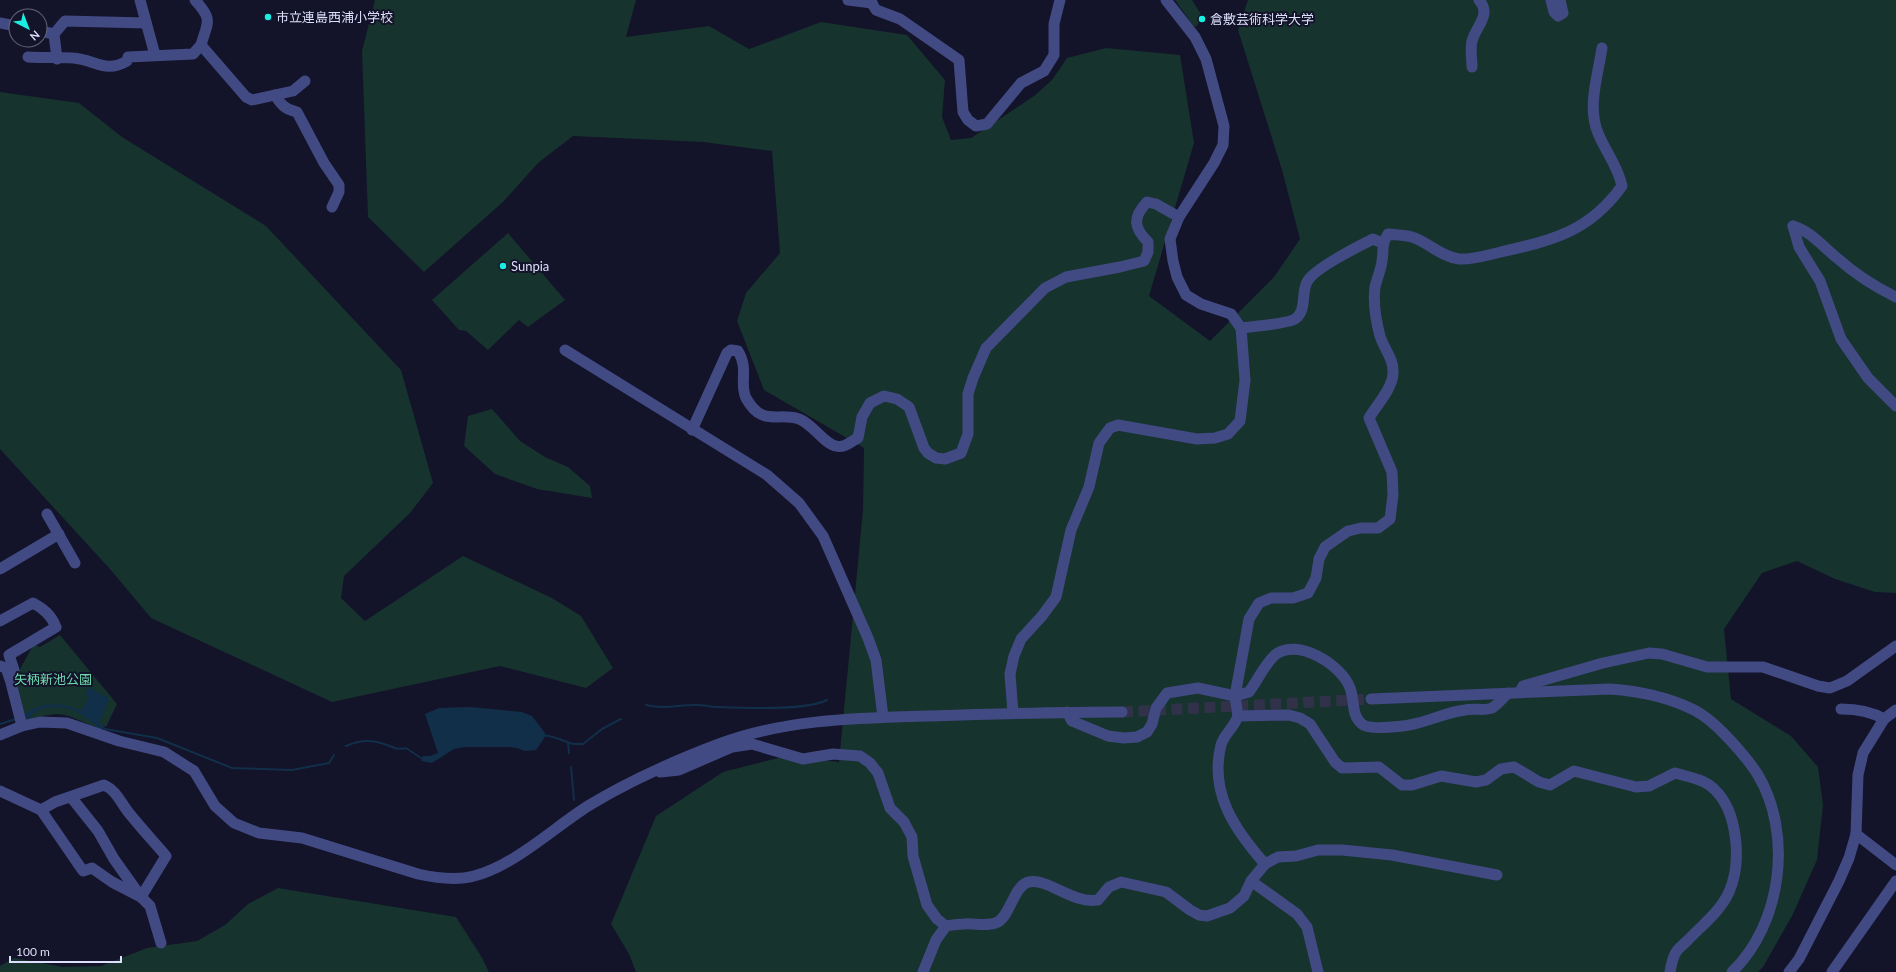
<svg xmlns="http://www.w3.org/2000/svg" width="1896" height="972" font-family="Lato,'Noto Sans JP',sans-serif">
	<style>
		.green { fill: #16332e }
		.water { fill: #122f49 }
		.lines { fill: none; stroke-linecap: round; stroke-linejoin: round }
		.stream { stroke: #122f49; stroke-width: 2 }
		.minor-tunnel { stroke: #313249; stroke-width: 11; stroke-dasharray: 11 5.5; stroke-linecap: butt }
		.minor { stroke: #424a84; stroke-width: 11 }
		.poi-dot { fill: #1aede2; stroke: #131329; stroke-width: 1.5 }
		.labels { text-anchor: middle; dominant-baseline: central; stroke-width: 4; stroke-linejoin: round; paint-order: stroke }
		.poi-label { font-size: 13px; fill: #dedffc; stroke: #131329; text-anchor: start }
		.park-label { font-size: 13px; fill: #6ed8ad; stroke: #131329 }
	</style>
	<rect width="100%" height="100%" fill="#131329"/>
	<g class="green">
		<polygon points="375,0 636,0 626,37 709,26 749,49 821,22 907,35 945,80 942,117 951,140 971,138 1034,96 1052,80 1067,58 1106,48 1180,55 1194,143 1149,296 1210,341 1274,277 1300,239 1282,170 1238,30 1248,0 1896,0 1896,593 1875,592 1835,579 1797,561 1762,573 1724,629 1731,699 1791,736 1818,767 1823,805 1817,860 1792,916 1763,967 1758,972 636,972 629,954 611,924 656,816 723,772 786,756 839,762 863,510 864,448 764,390 737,321 746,293 780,253 772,151 703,142 573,136 538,163 504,201 424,272 368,217 362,51"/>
		<polygon points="1175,0 1192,0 1202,16 1197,26 1194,27"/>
		<polygon points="0,92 79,103 122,137 266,226 401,370 433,483 410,513 344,576 341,598 365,621 463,556 552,598 581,616 613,668 586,688 500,666 332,702 151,618 110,569 0,449"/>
		<polygon points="508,233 565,300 528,327 519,320 488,350 466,331 459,330 432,300"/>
		<polygon points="492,409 520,441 545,457 568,467 590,486 592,498 537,489 495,474 464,446 468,416"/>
		<path d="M60,635L117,704L106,727L104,726L101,730C69,717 65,707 28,721L25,718L15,684V678L34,644L40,647Z"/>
		<polygon points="278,888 456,917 481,956 489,972 0,972 0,966 14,958 63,967 101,966 147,948 197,941 225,925 248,904"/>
	</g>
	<g class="water">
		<path d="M89,687L109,699L99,723L104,726L101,730C94,725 87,717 79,713C64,705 36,703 28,721L24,715C40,701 63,702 81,711L89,697L85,695Z"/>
		<polygon points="470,707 522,712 532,716 545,733 545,737 536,750 525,751 517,748 509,747 465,747 454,749 432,763 421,761 423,756 430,756 438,753 425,714 439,708"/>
	</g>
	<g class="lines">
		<g class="stream">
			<path d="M646,705C665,710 680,704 698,705C704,705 711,707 717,707C742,708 806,711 827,700"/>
			<polyline points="0,724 16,719"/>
			<polyline points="102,727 105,729 157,738 232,768 292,770 329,763 334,755"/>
			<polyline points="544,735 553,737 573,744 583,744 602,729 621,719"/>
			<polyline points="568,743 569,753"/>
			<path d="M346,746C357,741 368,739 381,743C389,745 397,751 406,748L424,760"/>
			<polyline points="571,767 574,800"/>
		</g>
		<polyline class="minor-tunnel" points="1122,712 1371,699"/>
		<g class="minor">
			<polyline points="140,0 155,55"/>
			<path d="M195,0C213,20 208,21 201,45L246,97L252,100L293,91L305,81"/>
			<polyline points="848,0 872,3"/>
			<polyline points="870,0 876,10 900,19 959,60 963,112 968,120 976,126 987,124 1021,83 1044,71 1054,55 1054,24 1060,0"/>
			<polyline points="1551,0 1554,12 1558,16 1563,13 1560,0"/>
			<polyline points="0,23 16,26"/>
			<polyline points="40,31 54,34"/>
			<path d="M1602,48C1598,75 1587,107 1598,133C1605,151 1618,166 1622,186C1589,232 1553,240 1501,252C1487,255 1473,260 1459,259C1441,257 1428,242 1412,237C1405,235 1395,235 1388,234C1381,245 1384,249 1382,261C1381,270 1377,278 1375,287C1373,302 1376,321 1380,336C1384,349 1394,359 1393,373C1393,388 1376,406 1369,418L1392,472L1393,495L1390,519L1378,528H1361L1348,531L1325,547L1319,559L1316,578L1308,593L1293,598H1271L1259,603L1249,619L1235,696L1238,716L1289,715L1300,718L1310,724L1335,762L1342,768L1379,767L1402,785H1412L1441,776L1476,782L1486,780L1501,769L1514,767L1539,782L1550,785L1574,771L1636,787L1649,786L1675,773C1688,777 1704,779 1714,789C1738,811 1742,863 1729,892C1720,912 1701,926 1687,941C1683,945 1677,949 1675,954C1672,960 1671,966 1670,972"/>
			<path d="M28,57C43,58 59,57 73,58C94,59 105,74 127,61L128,57L193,54L201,45"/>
			<polyline points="57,59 54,34 65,21 146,23"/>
			<path d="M1472,67C1472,59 1470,49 1472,41C1476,26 1492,15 1479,0"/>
			<path d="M275,95C281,105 285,109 297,112L324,163L339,185V192L332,207"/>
			<polyline points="1793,226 1799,247 1820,281 1841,339 1868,378 1896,406"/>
			<path d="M1793,226C1812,232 1822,246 1837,258C1855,274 1875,287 1896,297"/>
			<path d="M1241,328C1251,327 1289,323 1295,319C1307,311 1301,293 1307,282C1313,269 1359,246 1373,239L1382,243"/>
			<polyline points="565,350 767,475 799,503 823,536 868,638 876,660 883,717"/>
			<path d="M692,430L727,353L731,350L738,351C749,369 739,384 746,398C762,427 777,412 799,419C813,424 824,444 836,446C845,448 850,442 858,438L862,417L870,403L884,396L897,399L909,407L924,448L928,453L936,458L945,459L961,453L968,434V394L973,378L986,348L1045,288L1066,277L1120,267L1144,261L1148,252V242C1134,228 1132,218 1147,202L1156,204L1179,217"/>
			<polyline points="47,514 75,563"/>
			<polyline points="0,569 59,534"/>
			<path d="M0,621L33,603C44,609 51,615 56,627L9,655L14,670L10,679L22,726"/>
			<polyline points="0,666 6,668 10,679"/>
			<polyline points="1520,692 1523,686 1603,663 1649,653 1662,654 1707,667 1763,667 1818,686 1830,688 1847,681 1896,646"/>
			<path d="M1371,699L1610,689C1639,691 1665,696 1692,709C1707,716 1720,729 1731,741C1741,752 1750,762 1758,775C1793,834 1782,924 1732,972"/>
			<path d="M1841,709C1855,709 1872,712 1884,719"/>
			<path d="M1067,712L1072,721L1108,736L1124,738L1137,737L1147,732L1152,724L1156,708L1167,693L1198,688L1235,696L1249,692C1258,680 1264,665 1275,655C1297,637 1342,665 1350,688C1355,701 1351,715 1362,724C1369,731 1408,726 1418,723C1434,719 1448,712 1465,710C1473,708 1485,711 1492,708C1497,705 1503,698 1508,693"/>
			<polyline points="1013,713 1010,674 1014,656 1021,639 1042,616 1056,597 1071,530 1089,487 1099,443 1110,428 1118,425 1197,439 1215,438 1228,434 1240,421 1245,380 1241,328 1231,314 1201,304 1186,295 1177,277 1173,261 1170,239 1179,217 1214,163 1223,145 1224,126 1206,59 1195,37 1166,0"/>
			<path d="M1238,716C1234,728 1224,734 1221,745C1209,793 1235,830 1265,864"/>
			<path d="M0,735L22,726L40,722L67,723L119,741L164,752L194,771L215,806L234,823L259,833L302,838L418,874C436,878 456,881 474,876C515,865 552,829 588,806C629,781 674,761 719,744C785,719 858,718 928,716C993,714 1057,712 1122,712"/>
			<polyline points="660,772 679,770 732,747 752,744 803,759 833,754 860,756 870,763 878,773 890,808 904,822 912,837 913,856 927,905 937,919 946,926"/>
			<polyline points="0,791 41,810 83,871 92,868 112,882 141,897 150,906 161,943"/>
			<path d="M41,810L55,802L104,785C116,790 121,803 129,813C141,828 154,842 166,856L141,897L114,859L98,831L71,797"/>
			<polyline points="1856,834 1896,865"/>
			<polyline points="1251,881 1297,914 1307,927 1318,972"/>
			<path d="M923,972L936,940L946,926C952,925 958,924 964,924C975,923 988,927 998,922C1011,914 1014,885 1029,882C1048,878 1072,904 1098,900L1109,887L1121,882L1166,892L1190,910L1199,915L1207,916L1230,908L1244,896L1251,881L1265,864L1278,857L1296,856L1318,850H1342L1392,855L1497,875"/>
			<polyline points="1789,972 1799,959 1839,881 1849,858 1856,834 1858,775 1863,753 1884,719 1896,710"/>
			<polyline points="1832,972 1896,881"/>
		</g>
	</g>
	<g class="poi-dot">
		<circle cx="268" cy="17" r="4"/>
		<circle cx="1202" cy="19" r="4"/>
		<circle cx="503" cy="266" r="4"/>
	</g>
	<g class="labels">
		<g class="poi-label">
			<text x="276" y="17">市立連島西浦小学校</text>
			<text x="1210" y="19">倉敷芸術科学大学</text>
			<text x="511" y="266">Sunpia</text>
		</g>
		<g class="park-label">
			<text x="53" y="679">矢柄新池公園</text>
		</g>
	</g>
	<g transform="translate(28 28) rotate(138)"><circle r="19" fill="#131329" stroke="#64657d"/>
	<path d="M0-3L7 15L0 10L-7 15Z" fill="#1aede2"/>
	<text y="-6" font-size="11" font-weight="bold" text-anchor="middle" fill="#dedffc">N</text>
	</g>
	<path d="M10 956v6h111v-6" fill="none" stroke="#dedffc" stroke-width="2"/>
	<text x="16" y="956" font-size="12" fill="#dedffc" stroke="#131329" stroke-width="3" paint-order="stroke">100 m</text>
</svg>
